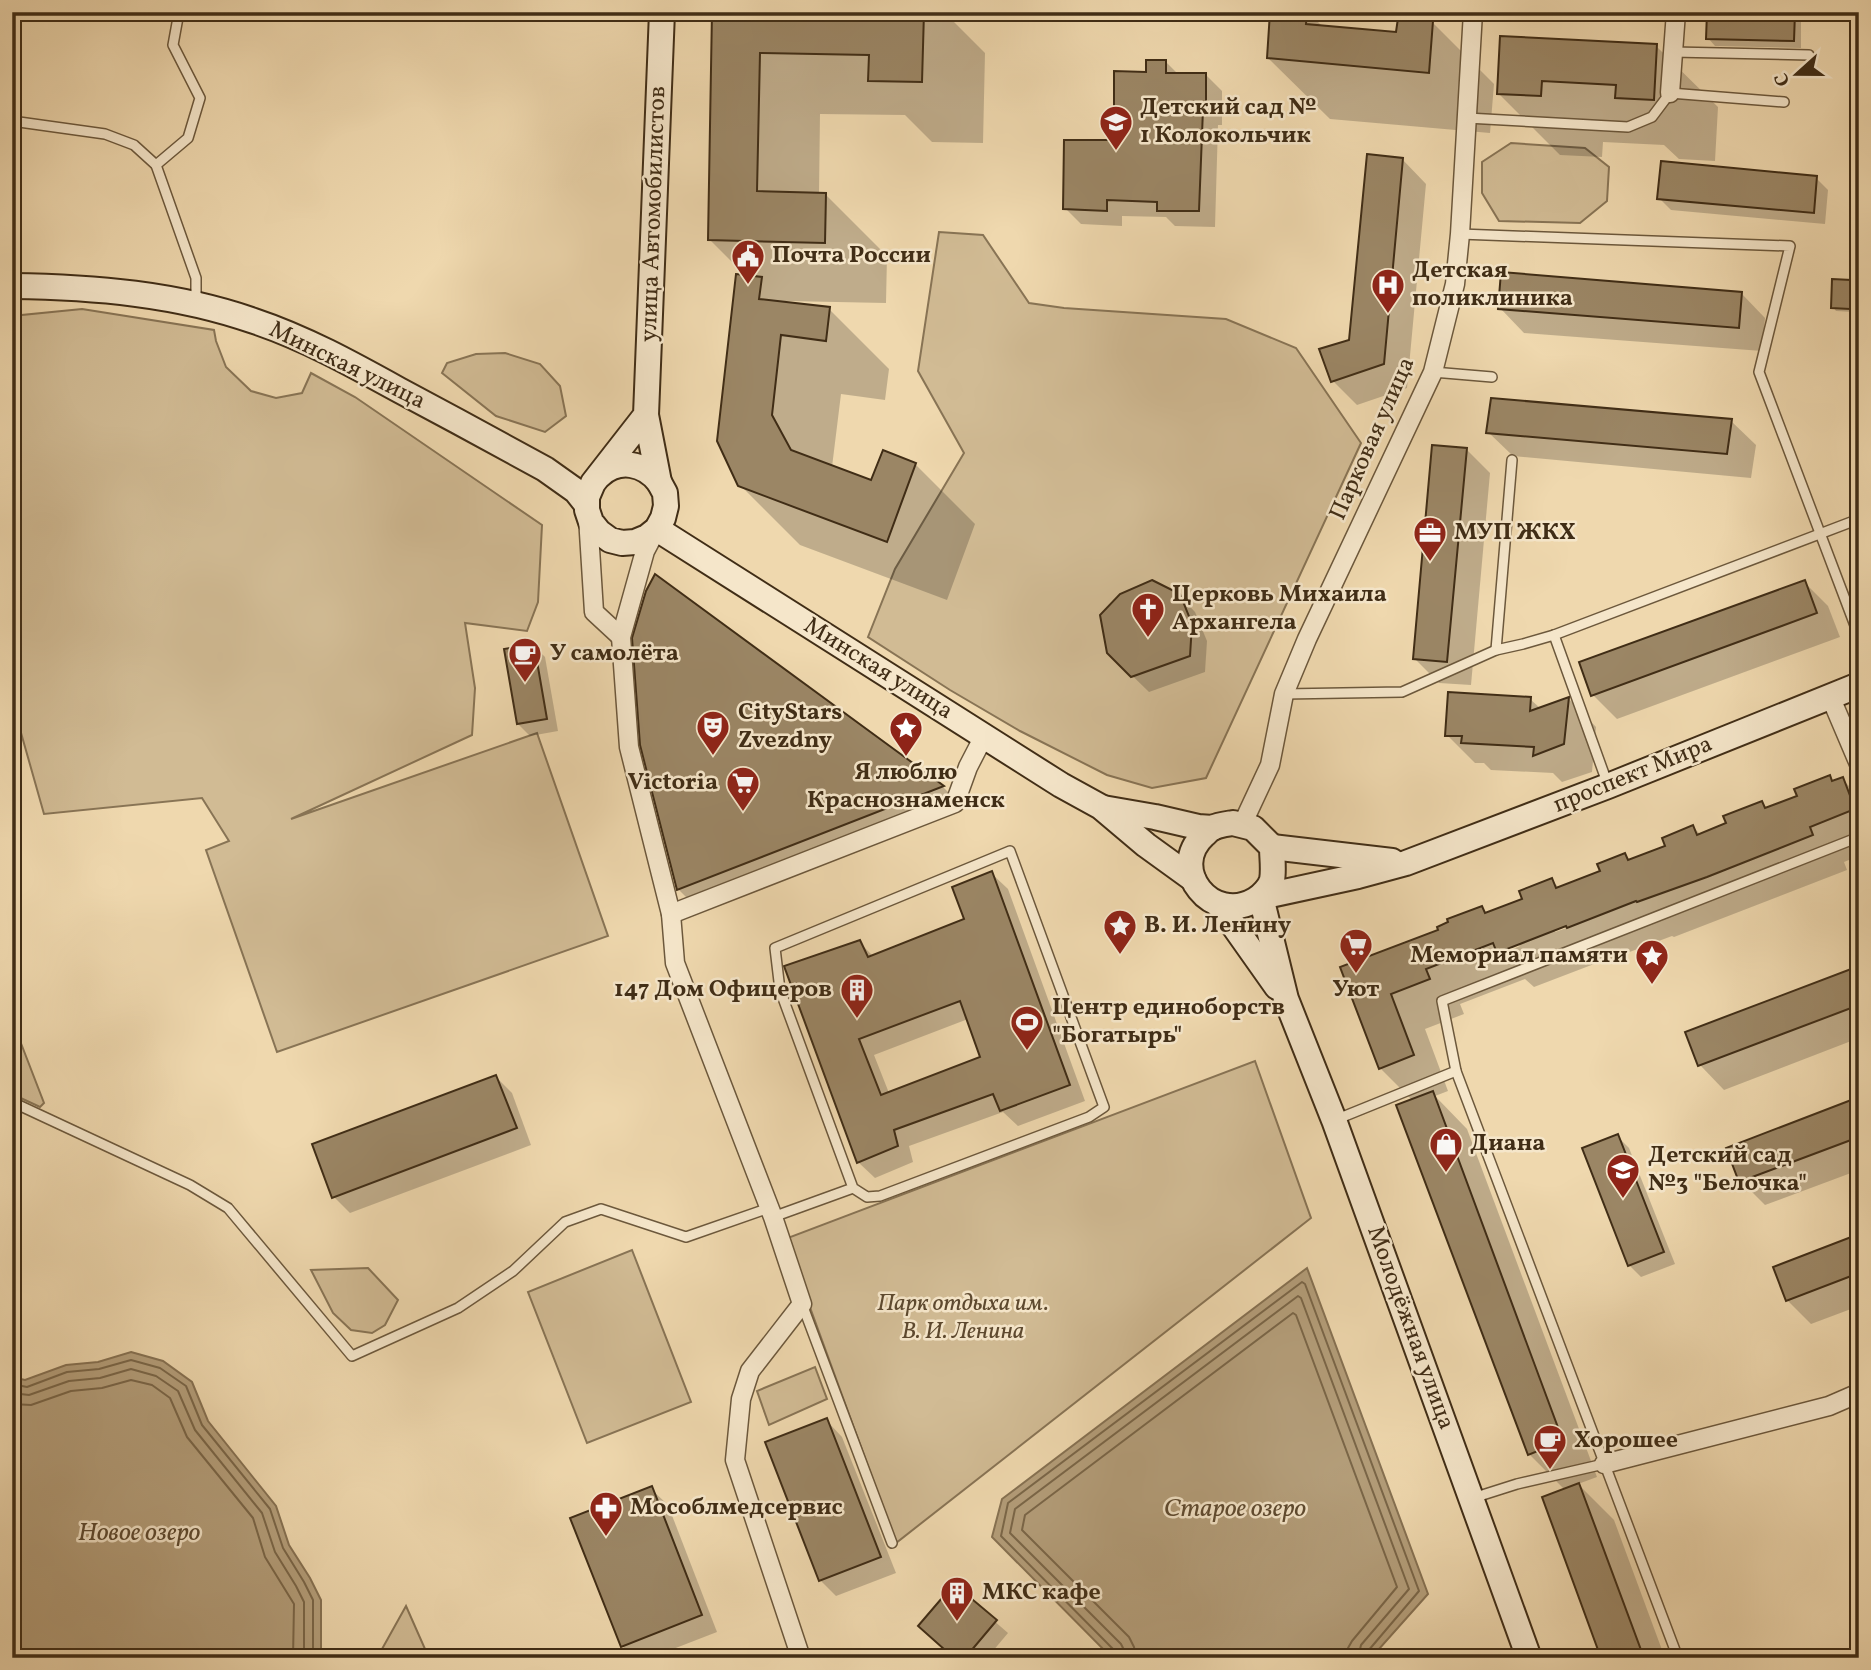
<svg xmlns="http://www.w3.org/2000/svg" width="1871" height="1670" font-family="Vollkorn,serif">
	<style>
		.green { fill: #d1bb94; stroke: #887455; stroke-width: 2 }
		.water { fill: #b49e7a; stroke: #867152; stroke-width: 2 }
		.shadow { fill: #0003; fill-rule: evenodd }
		.lines { fill: none; stroke-linecap: round; stroke-linejoin: round }
		.shore { stroke: #7a6648; stroke-width: 2 }
		.building { fill: #9b8665; stroke: #402d16; stroke-width: 2; fill-rule: evenodd }
		.lane-casing { stroke: #6c583c; stroke-width: 12 }
		.street-casing { stroke: #6c583c; stroke-width: 21 }
		.secondary-casing { stroke: #402d16; stroke-width: 28 }
		.lane { stroke: #f5e6ca; stroke-width: 9 }
		.street { stroke: #f5e6ca; stroke-width: 18 }
		.secondary { stroke: #f5e6ca; stroke-width: 24 }
		.labels { text-anchor: middle; dominant-baseline: central; stroke-width: 5; stroke-linejoin: round; paint-order: stroke }
		.poi-label { font-size: 24px; font-weight: bold; fill: #402d16; stroke: #f5e6ca; text-anchor: start }
		.street-label { font-size: 24px; fill: #402d16; stroke: #f5e6ca }
		.park-label { font-size: 24px; font-style: italic; fill: #5d492f; stroke: #f5e6ca }
		.water-label { font-size: 26px; font-style: italic; fill: #5d492f; stroke: #f5e6ca }
	</style>
	<rect width="100%" height="100%" fill="#efd8ae"/>
	<filter id="stains"><feTurbulence type="fractalNoise" baseFrequency=".00286" numOctaves="4"/><feColorMatrix values="0 0 0 0 .2 0 0 0 0 .09 0 0 0 0 .02 0 0 0 .5 -.17"/></filter>
	<radialGradient id="worn" r=".72"><stop offset=".6" stop-color="#630" stop-opacity="0"/><stop offset="1" stop-color="#630" stop-opacity=".3"/></radialGradient>
	<g class="green">
		<polygon points="1511,143 1585,148 1609,167 1607,201 1580,223 1499,221 1482,193 1482,162"/>
		<polygon points="939,232 983,235 1029,303 1064,308 1226,319 1296,348 1361,443 1206,778 1152,788 1107,775 1020,731 950,690 868,637 895,569 964,453 918,371"/>
		<polygon points="82,309 214,330 216,341 226,367 251,391 276,398 302,393 311,373 355,397 542,525 538,602 527,631 465,623 475,688 472,735 291,819 537,733 608,936 277,1052 206,850 229,841 202,798 44,814 12,701 12,316"/>
		<polygon points="505,353 540,364 560,386 566,416 545,432 496,416 442,373 447,363 476,354"/>
		<polygon points="12,1020 44,1103 40,1107 12,1094"/>
		<polygon points="1255,1061 1311,1218 896,1543 785,1239"/>
		<polygon points="632,1250 691,1402 587,1443 528,1292"/>
		<polygon points="368,1268 398,1300 385,1325 372,1333 351,1330 333,1313 311,1270"/>
		<polygon points="815,1367 827,1399 769,1425 757,1391"/>
		<polygon points="406,1606 429,1658 377,1658"/>
	</g>
	<g class="water">
		<polygon points="1307,1268 1428,1594 1371,1658 1112,1658 992,1537 1002,1499"/>
		<polygon points="131,1352 163,1361 192,1382 208,1421 276,1506 289,1545 310,1578 321,1600 321,1653 318,1658 12,1658 12,1377 25,1380 66,1365 98,1362"/>
	</g>
	<g class="shadow">
		<polygon points="714,12 944,12 985,53 983,143 932,142 905,115 820,114 819,194 825,194 887,256 886,303 786,301 786,304 829,309 889,369 885,400 841,394 832,467 872,483 915,464 975,524 947,600 800,545 740,485 747,277 709,239"/>
		<polygon points="1272,12 1308,12 1323,27 1398,33 1433,23 1494,84 1490,133 1330,119 1268,58"/>
		<polygon points="1708,12 1801,12 1801,48 1715,46 1708,38"/>
		<polygon points="1656,46 1718,107 1715,161 1679,159 1664,145 1603,142 1602,157 1560,155 1498,93"/>
		<polygon points="1166,62 1179,75 1206,75 1222,91 1222,125 1218,125 1215,227 1175,226 1166,217 1122,216 1122,226 1081,224 1065,208 1124,142 1124,116 1115,108 1148,73"/>
		<polygon points="1402,159 1426,184 1407,388 1357,405 1333,381 1351,342"/>
		<polygon points="1816,178 1828,190 1825,224 1671,210 1659,198"/>
		<polygon points="1851,282 1854,285 1853,312 1836,311 1833,307"/>
		<polygon points="1741,293 1765,318 1762,351 1524,333 1500,308"/>
		<polygon points="1731,421 1756,445 1751,478 1513,456 1488,432"/>
		<polygon points="1466,449 1490,473 1471,685 1439,683 1414,658"/>
		<polygon points="1859,542 1859,567 1850,545"/>
		<polygon points="655,577 943,787 954,798 690,901 678,889"/>
		<polygon points="1804,582 1828,606 1840,637 1617,719 1593,695"/>
		<polygon points="1179,595 1195,612 1207,641 1205,672 1149,692 1109,653"/>
		<polygon points="533,645 545,657 558,731 530,736 518,724"/>
		<polygon points="1530,699 1541,709 1569,699 1596,727 1592,772 1562,782 1553,773 1491,770 1484,763 1475,763 1447,735"/>
		<path d="M1829,777L1835,782L1842,779L1859,796V856L1844,862L1847,870L1674,937L1672,936L1603,962L1602,961L1534,987L1525,979L1460,1004L1464,1014L1425,1029L1448,1091L1435,1096L1467,1129L1597,1477L1578,1484L1614,1520L1665,1658H1603L1565,1490L1529,1454L1413,1101L1380,1068L1342,968L1440,931L1481,908L1488,914L1525,900L1552,880L1560,889L1602,872L1625,855L1631,861L1667,847L1693,827L1701,835L1728,824L1762,803L1768,809L1799,797ZM1573,921L1575,925L1555,932V929ZM1517,943L1520,946L1495,956L1493,953Z"/>
		<path d="M991,873L1008,889L1085,1101L1018,1126L1003,1112L909,1146L913,1162L875,1178L858,1162L859,942L873,956L967,920ZM968,1019L982,1058L889,1093L874,1055Z"/>
		<polygon points="1859,968 1859,1038 1724,1090 1700,1065 1688,1033"/>
		<polygon points="496,1077 512,1093 531,1145 350,1213 334,1197"/>
		<polygon points="1859,1099 1859,1170 1765,1205 1741,1181"/>
		<polygon points="1617,1136 1629,1148 1675,1264 1641,1277 1629,1265"/>
		<polygon points="1859,1236 1859,1306 1811,1324 1787,1300"/>
		<polygon points="826,1420 842,1437 896,1573 836,1596 820,1580"/>
		<polygon points="651,1489 668,1505 717,1632 650,1658 634,1658 622,1646"/>
		<polygon points="954,1586 1008,1633 987,1658 955,1658"/>
	</g>
	<g class="lines">
		<g class="shore">
			<polyline points="12,1384 27,1387 67,1372 99,1369 131,1360 160,1368 186,1386 202,1425 270,1509 283,1548 304,1582 313,1600 313,1658"/>
			<polyline points="12,1393 29,1395 69,1381 100,1378 131,1369 156,1376 178,1391 195,1430 262,1513 275,1552 296,1586 304,1602 304,1658"/>
			<polyline points="12,1404 31,1405 71,1391 102,1388 131,1380 152,1385 170,1398 187,1437 253,1518 265,1557 294,1604 293,1658"/>
			<polyline points="1116,1658 1114,1650 1001,1536 1008,1503 1302,1282 1305,1284 1419,1591 1368,1651 1367,1658"/>
			<polyline points="1125,1658 1124,1650 1121,1644 1010,1533 1015,1509 1298,1296 1301,1298 1409,1589 1361,1645 1358,1658"/>
			<polyline points="1136,1658 1134,1647 1129,1637 1022,1530 1025,1515 1293,1313 1296,1315 1397,1587 1352,1641 1348,1648 1347,1658"/>
		</g>
	</g>
	<g class="building">
		<polygon points="712,12 924,12 922,82 868,81 869,55 760,53 757,191 826,193 825,243 708,240"/>
		<polygon points="1270,12 1307,12 1306,24 1396,32 1398,18 1433,21 1429,73 1267,58"/>
		<polygon points="1707,12 1795,12 1794,41 1706,39"/>
		<polygon points="1500,36 1657,44 1654,100 1615,98 1616,85 1542,81 1541,96 1497,94"/>
		<polygon points="1146,60 1166,60 1166,73 1206,73 1206,109 1203,109 1199,211 1157,211 1157,202 1107,200 1107,211 1063,209 1064,140 1122,140 1122,108 1114,108 1114,71 1146,72"/>
		<polygon points="1367,154 1403,158 1384,364 1331,382 1319,349 1349,340"/>
		<polygon points="1661,161 1817,176 1814,213 1657,199"/>
		<polygon points="1501,272 1742,292 1739,328 1498,309"/>
		<polygon points="736,274 762,277 759,299 830,307 826,341 781,335 772,415 791,450 871,480 883,450 916,463 887,542 738,486 717,441"/>
		<polygon points="1832,279 1851,280 1850,309 1831,308"/>
		<polygon points="1491,398 1732,419 1727,454 1486,433"/>
		<polygon points="1432,445 1467,448 1447,662 1413,659"/>
		<polygon points="655,574 906,758 944,786 677,890 640,745 632,638 646,591"/>
		<polygon points="1152,580 1180,594 1192,624 1190,656 1131,677 1107,653 1100,615 1120,594"/>
		<polygon points="1805,580 1817,613 1591,696 1579,662"/>
		<polygon points="534,644 547,719 517,724 504,649"/>
		<polygon points="1448,692 1531,697 1530,711 1569,697 1564,744 1533,756 1534,747 1461,743 1462,736 1445,736"/>
		<polygon points="1830,775 1832,781 1843,777 1855,809 1810,827 1813,835 1707,877 1637,902 1636,901 1567,928 1566,926 1497,953 1493,943 1426,969 1430,979 1391,994 1414,1055 1379,1069 1340,967 1438,930 1437,927 1448,922 1447,919 1482,906 1485,913 1522,899 1519,891 1552,878 1556,888 1600,871 1597,864 1625,853 1628,860 1665,846 1662,838 1693,825 1697,835 1726,823 1723,816 1762,801 1765,808 1797,796 1794,789"/>
		<path d="M992,871L1070,1085L1000,1111L993,1094L894,1130L898,1146L857,1163L784,966L860,940L868,957L964,919L952,887ZM960,1001L980,1057L881,1095L859,1039Z"/>
		<polygon points="1859,966 1859,1005 1698,1066 1685,1032"/>
		<polygon points="496,1075 517,1128 332,1198 312,1144"/>
		<polygon points="1433,1091 1563,1441 1528,1455 1396,1105"/>
		<polygon points="1859,1097 1859,1137 1739,1182 1726,1148"/>
		<polygon points="1618,1134 1664,1252 1628,1266 1582,1148"/>
		<polygon points="1859,1234 1859,1273 1786,1301 1773,1267"/>
		<polygon points="827,1418 881,1557 819,1581 765,1442"/>
		<polygon points="1579,1483 1644,1658 1601,1658 1542,1497"/>
		<polygon points="652,1486 702,1615 621,1647 570,1518"/>
		<polygon points="954,1584 997,1620 965,1658 954,1658 918,1626"/>
	</g>
	<g class="lines">
		<defs>
			<g id="lane">
				<polyline points="179,12 173,45 200,98 188,138 156,165 196,278 196,304"/>
				<polyline points="1673,52 1809,55"/>
				<polyline points="1467,118 1628,127 1652,117 1670,93 1784,102"/>
				<polyline points="12,121 105,134 134,145 156,165"/>
				<polyline points="1460,234 1790,246 1759,372 1859,636"/>
				<polyline points="1433,372 1492,377"/>
				<polyline points="1554,635 1608,785"/>
				<polyline points="1496,650 1512,460"/>
				<polyline points="1284,694 1402,692 1496,650 1523,644 1554,635 1859,519"/>
				<polyline points="12,1102 190,1185 228,1208 352,1356 458,1308 513,1271 565,1222 601,1209 686,1237 769,1208"/>
				<polyline points="1335,1120 1456,1071"/>
				<polyline points="773,1217 853,1188 780,990 775,948 1010,851 1104,1107 1089,1117 880,1196 867,1197 853,1188"/>
				<polyline points="802,1304 892,1543"/>
				<polyline points="1473,1498 1517,1484 1604,1464"/>
				<polyline points="1678,1658 1456,1071 1442,1001 1859,837"/>
			</g>
			<g id="street">
				<polyline points="1670,93 1676,12"/>
				<polyline points="588,517 594,612 621,637"/>
				<polyline points="655,532 645,551 621,637 629,747 671,914 675,963 773,1217 802,1304 750,1371 741,1399 735,1460 801,1658"/>
				<polyline points="1830,696 1859,764"/>
				<polyline points="1242,825 1270,765 1284,694 1307,639 1433,372 1455,284 1460,234 1473,12"/>
				<polyline points="671,914 955,803 968,767 984,736"/>
				<polyline points="1604,1464 1829,1406 1859,1393"/>
			</g>
			<g id="secondary">
				<path d="M12,286C94,287 177,294 254,321C305,338 352,364 399,390C448,416 496,442 545,469L576,491L587,505"/>
				<polyline points="646,415 593,483 587,497 587,510 591,522 599,532 610,540 622,543 635,542 647,537 657,529 663,518 666,506 665,493 659,482 646,415 662,12"/>
				<path d="M600,475C619,458 644,463 659,482"/>
				<polyline points="657,529 1061,785 1101,807 1146,845 1193,879"/>
				<polyline points="1103,808 1155,817 1198,827 1213,828"/>
				<path d="M1233,823L1253,828L1272,847C1272,857 1274,870 1272,880C1270,887 1262,896 1255,900C1212,925 1167,869 1204,835C1207,833 1209,829 1212,828C1218,825 1227,824 1233,823Z"/>
				<polyline points="1272,847 1392,861"/>
				<polyline points="1261,897 1286,999 1334,1120 1529,1658"/>
				<polyline points="1261,897 1358,876 1406,863 1608,786 1859,685"/>
				<polyline points="1219,905 1277,987"/>
			</g>
		</defs>
		<use href="#lane" class="lane-casing"/>
		<use href="#street" class="street-casing"/>
		<use href="#secondary" class="secondary-casing"/>
		<use href="#lane" class="lane"/>
		<use href="#street" class="street"/>
		<use href="#secondary" class="secondary"/>
	</g>
	<defs>
		<symbol id="school-pin" viewBox="-11 -11 22 30"><path d="M0 17L-7.5 6A9.5 9.5 0 1 1 7.5 6Z" fill="#8f2418" stroke="#f5e6ca"/><path d="M0-5L7-2L0 1L-7-2ZM-4 1L0 2.5L4 1V4Q0 6-4 4Z" fill="#fff"/></symbol>
		<symbol id="civic-pin" viewBox="-11 -11 22 30"><path d="M0 17L-7.5 6A9.5 9.5 0 1 1 7.5 6Z" fill="#8f2418" stroke="#f5e6ca"/><path d="M-.6-6.5H3V-4.5H.6V-3L4-1V1h2V6H-6V1h2V-1L-.6-3ZM-1.2 2.5V6h2.4V2.5Z" fill="#fff"/></symbol>
		<symbol id="hospital-pin" viewBox="-11 -11 22 30"><path d="M0 17L-7.5 6A9.5 9.5 0 1 1 7.5 6Z" fill="#8f2418" stroke="#f5e6ca"/><path d="M-5-5h3v3.5h4V-5h3V5h-3V1.5h-4V5h-3Z" fill="#fff"/></symbol>
		<symbol id="office-pin" viewBox="-11 -11 22 30"><path d="M0 17L-7.5 6A9.5 9.5 0 1 1 7.5 6Z" fill="#8f2418" stroke="#f5e6ca"/><path d="M-6-3h4V-5.5h4V-3h4V5H-6ZM-1-4.5V-3h2v-1.5ZM-6 0V1H6V0Z" fill="#fff"/></symbol>
		<symbol id="church-pin" viewBox="-11 -11 22 30"><path d="M0 17L-7.5 6A9.5 9.5 0 1 1 7.5 6Z" fill="#8f2418" stroke="#f5e6ca"/><path d="M-1.2-6h2.4v3.5h3.3v2.4h-3.3V6h-2.4V-.1h-3.3v-2.4h3.3Z" fill="#fff"/></symbol>
		<symbol id="cafe-pin" viewBox="-11 -11 22 30"><path d="M0 17L-7.5 6A9.5 9.5 0 1 1 7.5 6Z" fill="#8f2418" stroke="#f5e6ca"/><path d="M-5.5-4.5H6V0H3Q3 3.5 0 3.5H-2.5Q-5.5 3.5-5.5 0ZM3-3.2v2h1.7v-2ZM-6 4.5H4V6H-6Z" fill="#fff"/></symbol>
		<symbol id="theatre-pin" viewBox="-11 -11 22 30"><path d="M0 17L-7.5 6A9.5 9.5 0 1 1 7.5 6Z" fill="#8f2418" stroke="#f5e6ca"/><path d="M-5-5.5Q0-4 5-5.5V0Q5 5 0 6Q-5 5-5 0ZM-3.3-2.5H-1v1.5H-3.3ZM1-2.5H3.3v1.5H1ZM-2.8 1Q0 5.5 2.8 1Z" fill="#fff"/></symbol>
		<symbol id="sight-pin" viewBox="-11 -11 22 30"><path d="M0 17L-7.5 6A9.5 9.5 0 1 1 7.5 6Z" fill="#8f2418" stroke="#f5e6ca"/><path d="M0-6L1.8-2.2L6-1.7L2.9 1.2L3.7 5.4L0 3.3L-3.7 5.4L-2.9 1.2L-6-1.7L-1.8-2.2Z" fill="#fff"/></symbol>
		<symbol id="supermarket-pin" viewBox="-11 -11 22 30"><path d="M0 17L-7.5 6A9.5 9.5 0 1 1 7.5 6Z" fill="#8f2418" stroke="#f5e6ca"/><path d="M-6-5.5h2.5l.6 2H6L4.5 2H-2.5L-4.4-4H-6ZM-1.5 3.2a1.3 1.3 0 1 0 .1 0ZM3 3.2a1.3 1.3 0 1 0 .1 0Z" fill="#fff"/></symbol>
		<symbol id="building-pin" viewBox="-11 -11 22 30"><path d="M0 17L-7.5 6A9.5 9.5 0 1 1 7.5 6Z" fill="#8f2418" stroke="#f5e6ca"/><path d="M-4-6H4V6H1V3H-1V6H-4ZM-2.5-4.3h1.7v1.8h-1.7ZM.8-4.3h1.7v1.8H.8ZM-2.5-1h1.7V.8h-1.7ZM.8-1h1.7V.8H.8Z" fill="#fff"/></symbol>
		<symbol id="stadium-pin" viewBox="-11 -11 22 30"><path d="M0 17L-7.5 6A9.5 9.5 0 1 1 7.5 6Z" fill="#8f2418" stroke="#f5e6ca"/><path d="M0-5a6.5 5 0 1 0 0 10a6.5 5 0 1 0 0-10ZM-3.5-1.8h7v3.6h-7Z" fill="#fff"/></symbol>
		<symbol id="shop-pin" viewBox="-11 -11 22 30"><path d="M0 17L-7.5 6A9.5 9.5 0 1 1 7.5 6Z" fill="#8f2418" stroke="#f5e6ca"/><path d="M-5-2.5h2.3a2.7 3.5 0 0 1 5.4 0H5L5.5 6h-11ZM-1.5-2.5h3a1.5 2.3 0 0 0-3 0Z" fill="#fff"/></symbol>
		<symbol id="pharmacy-pin" viewBox="-11 -11 22 30"><path d="M0 17L-7.5 6A9.5 9.5 0 1 1 7.5 6Z" fill="#8f2418" stroke="#f5e6ca"/><path d="M-2-6h4v4h4v4h-4v4h-4v-4h-4v-4h4Z" fill="#fff"/></symbol>
	</defs>
	<g fill-rule="evenodd">
		<use href="#school-pin" x="1097" y="103" width="38" height="52"/>
		<use href="#civic-pin" x="729" y="237" width="38" height="52"/>
		<use href="#hospital-pin" x="1369" y="266" width="38" height="52"/>
		<use href="#office-pin" x="1411" y="514" width="38" height="52"/>
		<use href="#church-pin" x="1129" y="590" width="38" height="52"/>
		<use href="#cafe-pin" x="506" y="635" width="38" height="52"/>
		<use href="#theatre-pin" x="694" y="708" width="38" height="52"/>
		<use href="#sight-pin" x="887" y="709" width="38" height="52"/>
		<use href="#supermarket-pin" x="724" y="764" width="38" height="52"/>
		<use href="#sight-pin" x="1101" y="907" width="38" height="52"/>
		<use href="#supermarket-pin" x="1337" y="926" width="38" height="52"/>
		<use href="#sight-pin" x="1633" y="937" width="38" height="52"/>
		<use href="#building-pin" x="838" y="971" width="38" height="52"/>
		<use href="#stadium-pin" x="1008" y="1003" width="38" height="52"/>
		<use href="#shop-pin" x="1427" y="1125" width="38" height="52"/>
		<use href="#school-pin" x="1604" y="1151" width="38" height="52"/>
		<use href="#cafe-pin" x="1531" y="1422" width="38" height="52"/>
		<use href="#pharmacy-pin" x="587" y="1489" width="38" height="52"/>
		<use href="#building-pin" x="938" y="1574" width="38" height="52"/>
	</g>
	<g class="labels">
		<g class="poi-label">
			<text x="1140" y="108">Детский сад №<tspan x="1140" dy="28">1 Колокольчик</tspan></text>
			<text x="772" y="256">Почта России</text>
			<text x="1412" y="271">Детская<tspan x="1412" dy="28">поликлиника</tspan></text>
			<text x="1454" y="533">МУП ЖКХ</text>
			<text x="1172" y="595">Церковь Михаила<tspan x="1172" dy="28">Архангела</tspan></text>
			<text x="550" y="654">У самолёта</text>
			<text x="738" y="713">CityStars<tspan x="738" dy="28">Zvezdny</tspan></text>
			<text x="906" y="773" text-anchor="middle">Я люблю<tspan x="906" dy="28">Краснознаменск</tspan></text>
			<text x="718" y="783" text-anchor="end">Victoria</text>
			<text x="1144" y="926">В. И. Ленину</text>
			<text x="1628" y="956" text-anchor="end">Мемориал памяти</text>
			<text x="832" y="990" text-anchor="end">147 Дом Офицеров</text>
			<text x="1356" y="990" text-anchor="middle">Уют</text>
			<text x="1052" y="1008">Центр единоборств<tspan x="1052" dy="28">"Богатырь"</tspan></text>
			<text x="1470" y="1144">Диана</text>
			<text x="1648" y="1156">Детский сад<tspan x="1648" dy="28">№3 "Белочка"</tspan></text>
			<text x="1574" y="1441">Хорошее</text>
			<text x="630" y="1508">Мособлмедсервис</text>
			<text x="982" y="1593">МКС кафе</text>
		</g>
		<g class="street-label">
			<text transform="translate(654 214) rotate(-88)">улица Автомобилистов</text>
			<text transform="translate(347 366) rotate(26)">Минская улица</text>
			<text transform="translate(1373 439) rotate(-66)">Парковая улица</text>
			<text transform="translate(878 669) rotate(32)">Минская улица</text>
			<text transform="translate(1633 775) rotate(-22)">проспект Мира</text>
			<text transform="translate(1410 1328) rotate(70)">Молодёжная улица</text>
		</g>
		<g class="park-label">
			<text x="963" y="1304">Парк отдыха им.<tspan x="963" dy="28">В. И. Ленина</tspan></text>
		</g>
		<g class="water-label">
			<text x="1235" y="1509">Старое озеро</text>
			<text x="139" y="1533">Новое озеро</text>
		</g>
	</g>
	<rect width="1871" height="1670" fill="none" stroke="#efd8ae" stroke-width="42"/>
	<rect x="14" y="14" width="1843" height="1642" fill="none" stroke="#402d16" stroke-width="3.5"/>
	<rect x="21" y="21" width="1829" height="1628" fill="none" stroke="#402d16" stroke-width="2"/>
	<g transform="translate(1797 74) rotate(249)" stroke="#f5e6ca" stroke-width="5" paint-order="stroke">
	<path d="M0-5L12 26L0 18L-12 26Z" fill="#402d16"/>
	<text y="-10" font-size="19" font-weight="bold" text-anchor="middle" fill="#402d16">С</text>
	</g>
	<rect width="100%" height="100%" filter="url(#stains)"/>
	<rect width="100%" height="100%" fill="url(#worn)"/>
</svg>
